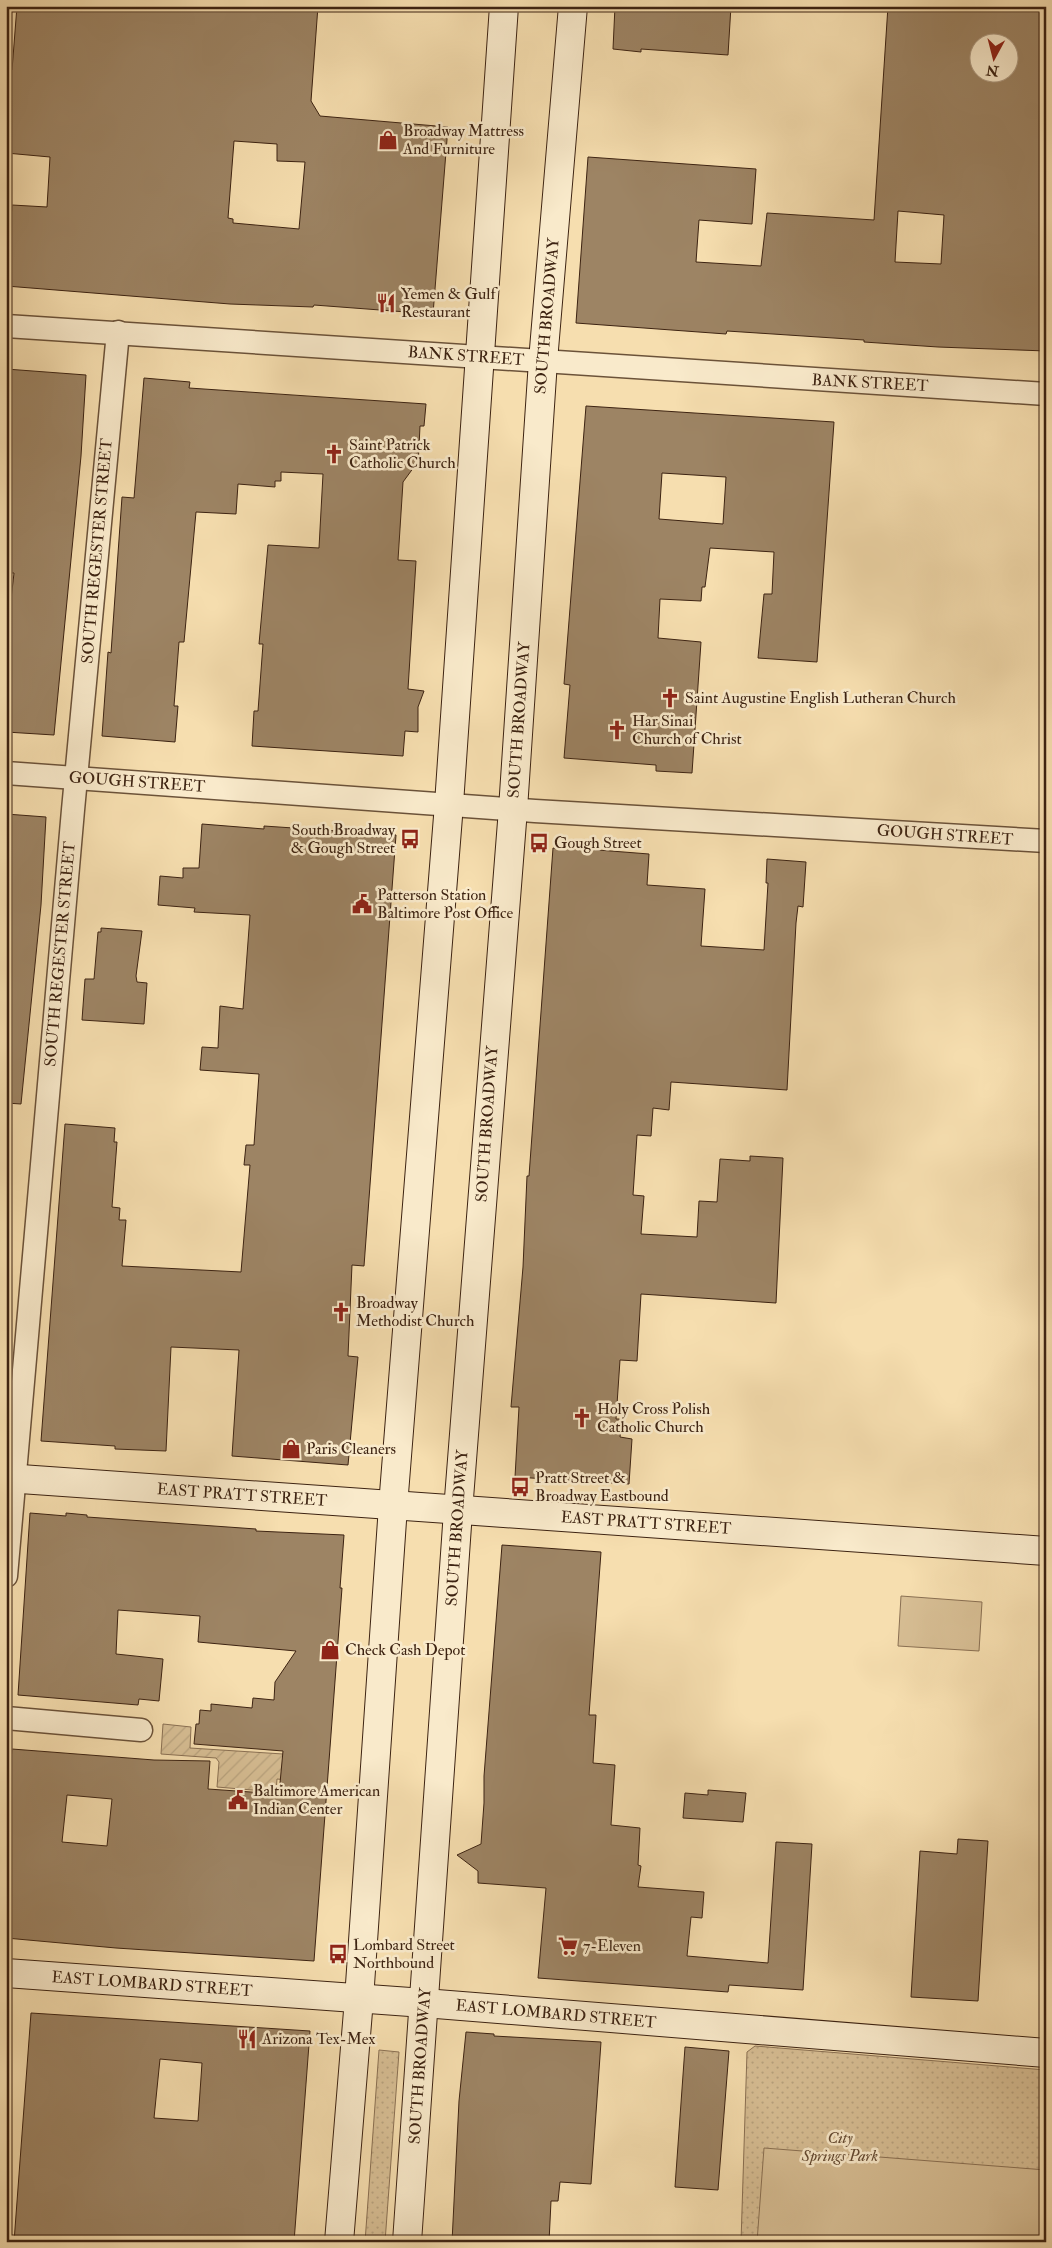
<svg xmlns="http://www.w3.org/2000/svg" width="1052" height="2248" font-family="'IM FELL Double Pica',serif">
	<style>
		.grass { fill: url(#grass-dots); stroke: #8a7053 }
		.garden { fill: url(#garden-furrows); stroke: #8a7053 }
		.pitch { fill: #d7be94; stroke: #8a7053 }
		.building { fill: #9d8464; stroke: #3d2312; fill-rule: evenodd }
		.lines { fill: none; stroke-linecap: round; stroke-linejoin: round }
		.street-casing { stroke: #6b5239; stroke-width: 25 }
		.secondary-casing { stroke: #3d2312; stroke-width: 30 }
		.street { stroke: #f9eacb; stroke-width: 22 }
		.secondary { stroke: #f9eacb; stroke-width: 28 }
		.labels { text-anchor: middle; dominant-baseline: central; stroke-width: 5; stroke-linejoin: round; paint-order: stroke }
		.poi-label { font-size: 16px; fill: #3d2312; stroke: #f9eacb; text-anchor: start }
		.street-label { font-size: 16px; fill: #3d2312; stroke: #f9eacb }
		.park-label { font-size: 16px; font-style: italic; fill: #644a32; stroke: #f9eacb }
	</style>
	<defs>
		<pattern id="grass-dots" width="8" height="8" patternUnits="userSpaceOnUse" patternTransform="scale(1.25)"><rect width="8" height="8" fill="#d7be94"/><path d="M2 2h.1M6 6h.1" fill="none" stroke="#b9a37f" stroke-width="1.8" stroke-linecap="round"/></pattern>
		<pattern id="garden-furrows" width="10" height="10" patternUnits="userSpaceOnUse" patternTransform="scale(1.25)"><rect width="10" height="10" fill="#d7be94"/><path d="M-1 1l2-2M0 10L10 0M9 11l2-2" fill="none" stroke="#b9a37f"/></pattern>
	</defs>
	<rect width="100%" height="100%" fill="#f6deaf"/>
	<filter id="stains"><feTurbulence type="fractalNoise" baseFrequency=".004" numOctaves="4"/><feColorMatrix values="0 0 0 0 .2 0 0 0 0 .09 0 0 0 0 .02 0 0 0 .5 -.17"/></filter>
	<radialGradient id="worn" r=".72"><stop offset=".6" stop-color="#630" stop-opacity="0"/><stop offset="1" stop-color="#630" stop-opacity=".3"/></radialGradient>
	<g class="grass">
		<polygon points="755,2046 1046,2070 1046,2242 741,2242 747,2052"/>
		<polygon points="379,2050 399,2052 385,2242 365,2242"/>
	</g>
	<polygon class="garden" points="163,1724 191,1727 190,1748 283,1754 324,1783 277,1779 276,1792 217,1787 219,1762 216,1758 161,1754"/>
	<g class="pitch">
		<polygon points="901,1596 982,1602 979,1651 898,1646"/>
		<polygon points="764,2148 1046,2170 1046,2242 757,2242"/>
	</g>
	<g class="building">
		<path d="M17,6H318L311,101L320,116L448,127L433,314L314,305L313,307L230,304L6,286V252H9L12,205L47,207L50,157L6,153V70H12ZM234,141L277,144V161L305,162L299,229L233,223V219L228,218Z"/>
		<polygon points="615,6 731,6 728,55 641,49 641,52 613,49"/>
		<path d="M888,6H1046V351L938,347L864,342V340L727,331L726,334L576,323L588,157L756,169L752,224L699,220L696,262L761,266L767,213L874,220ZM980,42H1010V72H980ZM898,211L944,215L941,264L895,262Z"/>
		<polygon points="6,369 86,375 81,456 54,735 6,732 6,643 14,573 6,573"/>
		<polygon points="144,378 190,382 189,388 426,404 424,426 420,426 418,467 414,467 403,482 398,560 416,561 408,689 424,691 418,707 418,732 405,731 403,756 252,746 254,711 258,711 263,644 259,644 268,545 319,548 323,474 281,472 281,481 275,481 275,487 238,484 236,514 196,512 184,642 179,642 174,706 178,706 175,742 102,736 108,652 111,653 122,497 134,498"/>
		<path d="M586,406L834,422L817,662L758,658L764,594H772L774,552L710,548L705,587H702L701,601L660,599L658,638L701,642L692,773L656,771V765L564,758L570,685L564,684ZM662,473L726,477L723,524L659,519Z"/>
		<polygon points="6,814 46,817 41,905 21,1104 6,1103 6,892 10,846 6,846"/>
		<polygon points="202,824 264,829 264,826 396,835 364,1266 352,1265 348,1356 358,1357 348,1465 232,1456 239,1350 171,1347 166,1451 115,1449 115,1446 41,1441 65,1124 115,1128 114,1142 117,1142 112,1207 120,1208 119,1220 126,1220 122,1266 241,1272 250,1165 244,1165 246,1145 254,1145 259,1074 200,1070 202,1047 218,1048 220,1006 243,1009 250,915 194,912 195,908 158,905 160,876 183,878 183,868 199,868"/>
		<polygon points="560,847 649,854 647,885 705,889 701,946 764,950 768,883 766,883 767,859 806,862 803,907 798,906 796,923 787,1090 671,1082 669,1110 653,1108 651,1136 637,1135 633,1195 644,1196 641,1234 697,1237 699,1201 717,1202 720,1159 750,1161 750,1156 783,1158 776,1303 641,1294 637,1361 620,1360 616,1419 622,1419 620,1437 632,1439 629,1484 515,1477 519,1407 511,1407 523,1267 527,1176 529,1176 553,848 560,849"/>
		<polygon points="101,928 142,931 136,976 137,982 147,983 144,1024 82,1020 85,979 94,979 98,932 101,932"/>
		<path d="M30,1513L66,1516V1513L87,1515V1517L256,1529V1531L344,1535L340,1588H342L314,1961L116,1948L6,1938V1816L12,1749L154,1760L210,1761L208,1789L279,1794L283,1751L194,1744L196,1724H199L200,1710L211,1711V1704L252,1708L253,1698L274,1700L275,1682L296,1651L198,1642L200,1616L118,1610L116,1654L163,1659L159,1701L139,1699L138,1705L18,1695ZM67,1795L112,1799L107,1846L62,1842Z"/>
		<polygon points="502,1545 601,1552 589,1715 596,1715 593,1763 615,1765 611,1825 640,1828 638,1865 641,1866 638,1887 704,1892 702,1918 691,1917 687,1956 768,1963 776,1842 812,1844 803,1990 729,1985 728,1992 538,1978 546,1888 478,1883 478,1871 457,1855 481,1844 484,1803 484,1776"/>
		<polygon points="708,1790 746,1793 743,1822 683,1818 685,1793 708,1795"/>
		<polygon points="958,1839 988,1841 978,2001 911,1997 920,1851 957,1854"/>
		<path d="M31,2013L310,2031L294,2242H14ZM160,2059L202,2063L198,2121L154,2118Z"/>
		<polygon points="466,2032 494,2034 494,2036 601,2042 591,2184 560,2182 558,2201 551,2201 549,2242 452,2242 459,2101"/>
		<polygon points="685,2047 729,2051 718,2190 675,2187"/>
	</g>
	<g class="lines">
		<defs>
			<g id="street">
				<polyline points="6,326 1046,394"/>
				<polyline points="6,773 535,811 1046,841"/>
				<polyline points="6,1576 73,810 118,332"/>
				<polyline points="6,1718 141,1730"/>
			</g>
			<g id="secondary">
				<polyline points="6,1478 1046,1551"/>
				<polyline points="6,1973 424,2003 1046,2053"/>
				<polyline points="339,2242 359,1999 393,1506 449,804 504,6"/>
				<polyline points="407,2242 458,1511 513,809 543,361 573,6"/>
			</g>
		</defs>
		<use href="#street" class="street-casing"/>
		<use href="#secondary" class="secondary-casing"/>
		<use href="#street" class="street"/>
		<use href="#secondary" class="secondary"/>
	</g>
	<defs>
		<symbol id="shop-bare" viewBox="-9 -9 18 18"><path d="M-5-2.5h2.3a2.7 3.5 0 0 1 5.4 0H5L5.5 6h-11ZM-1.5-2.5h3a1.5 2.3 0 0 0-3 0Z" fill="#8f2418" stroke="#f9eacb" stroke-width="2.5" paint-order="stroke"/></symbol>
		<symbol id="restaurant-bare" viewBox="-9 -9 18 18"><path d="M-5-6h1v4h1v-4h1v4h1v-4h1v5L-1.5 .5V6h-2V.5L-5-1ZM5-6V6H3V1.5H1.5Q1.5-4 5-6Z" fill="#8f2418" stroke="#f9eacb" stroke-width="2.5" paint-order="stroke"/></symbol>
		<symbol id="church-bare" viewBox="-9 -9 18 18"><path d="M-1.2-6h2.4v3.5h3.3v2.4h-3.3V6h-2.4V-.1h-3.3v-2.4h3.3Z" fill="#8f2418" stroke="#f9eacb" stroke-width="2.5" paint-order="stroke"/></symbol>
		<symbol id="bus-bare" viewBox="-9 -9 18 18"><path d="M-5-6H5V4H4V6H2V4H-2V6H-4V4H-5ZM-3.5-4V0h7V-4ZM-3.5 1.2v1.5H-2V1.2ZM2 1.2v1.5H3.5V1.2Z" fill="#8f2418" stroke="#f9eacb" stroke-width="2.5" paint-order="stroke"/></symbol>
		<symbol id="civic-bare" viewBox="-9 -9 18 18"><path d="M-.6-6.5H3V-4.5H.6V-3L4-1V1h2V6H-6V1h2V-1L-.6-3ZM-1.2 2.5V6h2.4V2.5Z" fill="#8f2418" stroke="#f9eacb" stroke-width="2.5" paint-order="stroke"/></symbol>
		<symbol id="supermarket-bare" viewBox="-9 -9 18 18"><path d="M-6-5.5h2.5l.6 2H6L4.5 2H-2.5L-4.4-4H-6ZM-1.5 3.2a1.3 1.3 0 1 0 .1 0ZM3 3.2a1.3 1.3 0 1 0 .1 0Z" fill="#8f2418" stroke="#f9eacb" stroke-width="2.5" paint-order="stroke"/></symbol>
	</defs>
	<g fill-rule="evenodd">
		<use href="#shop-bare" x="374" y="126" width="28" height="28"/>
		<use href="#restaurant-bare" x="372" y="289" width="28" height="28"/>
		<use href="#church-bare" x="320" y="440" width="28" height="28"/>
		<use href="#church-bare" x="656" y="684" width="28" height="28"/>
		<use href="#church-bare" x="603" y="716" width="28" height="28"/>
		<use href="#bus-bare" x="396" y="825" width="28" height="28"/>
		<use href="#bus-bare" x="525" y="829" width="28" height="28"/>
		<use href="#civic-bare" x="348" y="890" width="28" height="28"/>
		<use href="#church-bare" x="327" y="1298" width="28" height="28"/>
		<use href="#church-bare" x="568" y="1404" width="28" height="28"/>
		<use href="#shop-bare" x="277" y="1435" width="28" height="28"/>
		<use href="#bus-bare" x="506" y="1473" width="28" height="28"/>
		<use href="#shop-bare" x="316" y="1636" width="28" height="28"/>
		<use href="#civic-bare" x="224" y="1786" width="28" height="28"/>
		<use href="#supermarket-bare" x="554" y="1932" width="28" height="28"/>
		<use href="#bus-bare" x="324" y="1940" width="28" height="28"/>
		<use href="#restaurant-bare" x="233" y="2025" width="28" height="28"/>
	</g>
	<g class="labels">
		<g class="poi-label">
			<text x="403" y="131">Broadway Mattress<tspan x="403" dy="18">And Furniture</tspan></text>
			<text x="401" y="294">Yemen &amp; Gulf<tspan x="401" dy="18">Restaurant</tspan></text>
			<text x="349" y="445">Saint Patrick<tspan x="349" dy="18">Catholic Church</tspan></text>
			<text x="685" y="698">Saint Augustine English Lutheran Church</text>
			<text x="632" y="721">Har Sinai<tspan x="632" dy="18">Church of Christ</tspan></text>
			<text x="395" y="830" text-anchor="end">South Broadway<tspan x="395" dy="18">&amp; Gough Street</tspan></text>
			<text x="554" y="843">Gough Street</text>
			<text x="377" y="895">Patterson Station<tspan x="377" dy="18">Baltimore Post Office</tspan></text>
			<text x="356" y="1303">Broadway<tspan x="356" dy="18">Methodist Church</tspan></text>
			<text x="597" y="1409">Holy Cross Polish<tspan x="597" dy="18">Catholic Church</tspan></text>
			<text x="306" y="1449">Paris Cleaners</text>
			<text x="535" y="1478">Pratt Street &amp;<tspan x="535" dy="18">Broadway Eastbound</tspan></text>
			<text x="345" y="1650">Check Cash Depot</text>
			<text x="253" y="1791">Baltimore American<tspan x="253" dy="18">Indian Center</tspan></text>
			<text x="353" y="1945">Lombard Street<tspan x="353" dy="18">Northbound</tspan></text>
			<text x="583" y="1946">7-Eleven</text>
			<text x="262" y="2039">Arizona Tex-Mex</text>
		</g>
		<g class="street-label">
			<text transform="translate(547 316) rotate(-85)">SOUTH BROADWAY</text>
			<text transform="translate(466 356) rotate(4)">BANK STREET</text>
			<text transform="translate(870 383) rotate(3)">BANK STREET</text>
			<text transform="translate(97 551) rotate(-85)">SOUTH REGESTER STREET</text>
			<text transform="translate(519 720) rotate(-86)">SOUTH BROADWAY</text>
			<text transform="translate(137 782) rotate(4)">GOUGH STREET</text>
			<text transform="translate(945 835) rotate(4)">GOUGH STREET</text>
			<text transform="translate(60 954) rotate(-85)">SOUTH REGESTER STREET</text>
			<text transform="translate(487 1124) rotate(-86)">SOUTH BROADWAY</text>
			<text transform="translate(242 1495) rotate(4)">EAST PRATT STREET</text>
			<text transform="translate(646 1523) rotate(4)">EAST PRATT STREET</text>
			<text transform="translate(457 1528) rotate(-86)">SOUTH BROADWAY</text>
			<text transform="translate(152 1984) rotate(4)">EAST LOMBARD STREET</text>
			<text transform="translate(556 2014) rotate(5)">EAST LOMBARD STREET</text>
			<text transform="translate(420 2066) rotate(-86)">SOUTH BROADWAY</text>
		</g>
		<g class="park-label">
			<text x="840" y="2138">City<tspan x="840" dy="18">Springs Park</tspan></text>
		</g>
	</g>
	<rect width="1052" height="2248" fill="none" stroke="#f6deaf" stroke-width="25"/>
	<rect x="8" y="8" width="1037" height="2233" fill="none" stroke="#3d2312" stroke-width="2.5"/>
	<rect x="12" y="12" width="1027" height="2223" fill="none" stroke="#3d2312"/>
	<g transform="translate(994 58) rotate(187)"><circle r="24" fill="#f9eacb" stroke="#ae9a81"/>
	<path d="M0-4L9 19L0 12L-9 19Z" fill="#8f2418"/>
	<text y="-8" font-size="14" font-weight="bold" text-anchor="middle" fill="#3d2312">N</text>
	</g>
	<rect width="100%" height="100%" filter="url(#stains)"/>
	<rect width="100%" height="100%" fill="url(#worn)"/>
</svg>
